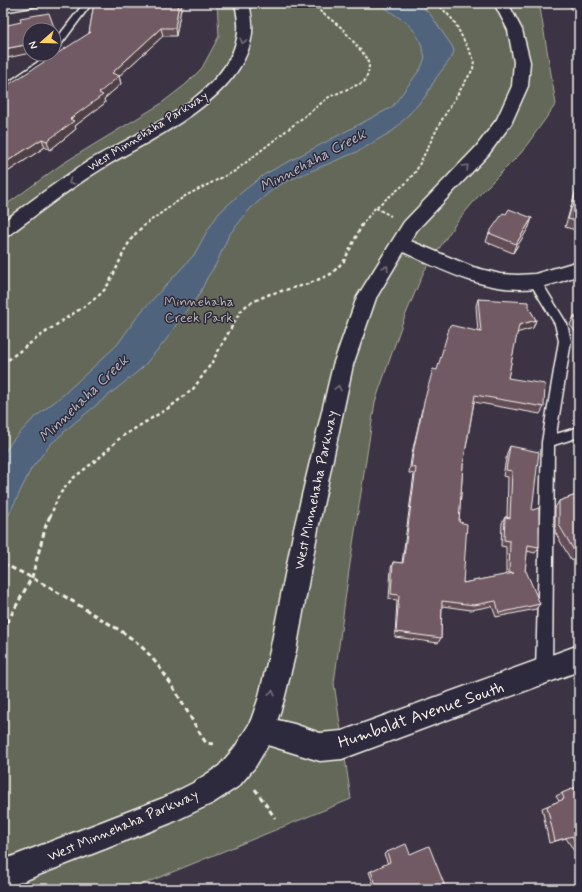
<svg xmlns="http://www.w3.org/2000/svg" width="582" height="892" font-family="Mynerve,sans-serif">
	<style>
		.green { fill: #646759; stroke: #acaca0 }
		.water { fill: #50647b; stroke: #929ca7 }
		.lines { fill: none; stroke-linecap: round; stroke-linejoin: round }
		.lane-casing { stroke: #f4f1e8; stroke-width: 3 }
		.street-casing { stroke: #f4f1e8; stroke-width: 3 }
		.secondary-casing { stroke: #f4f1e8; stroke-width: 3 }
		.path-far2 { stroke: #f4f1e8; stroke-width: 2; stroke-dasharray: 3 2; stroke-linecap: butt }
		.path-far1 { stroke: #f4f1e8; stroke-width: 2.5; stroke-dasharray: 3.5 3; stroke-linecap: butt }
		.path { stroke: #f4f1e8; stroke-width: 3; stroke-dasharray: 5 3.5; stroke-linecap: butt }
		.lane { fill: #2f2a3d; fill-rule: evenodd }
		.street { fill: #2f2a3d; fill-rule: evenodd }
		.secondary { fill: #2f2a3d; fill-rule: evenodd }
		.wall { fill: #624d57; stroke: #f4f1e8 }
		.shaded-wall { fill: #503f47; stroke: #f4f1e8 }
		.building { fill: #725a65; stroke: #f4f1e8 }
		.oneway { stroke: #747079 }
		.labels { text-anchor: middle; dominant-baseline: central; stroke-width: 3; stroke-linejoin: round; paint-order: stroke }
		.far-street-label { font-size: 12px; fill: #f4f1e8; stroke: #2f2a3d }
		.park-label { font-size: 14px; fill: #b3b3a8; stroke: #2f2a3d }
		.street-label { font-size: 14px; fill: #f4f1e8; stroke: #2f2a3d }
		.water-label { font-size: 15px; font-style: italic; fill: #b2b9bc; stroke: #2f2a3d }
		.near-street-label { font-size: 17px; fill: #f4f1e8; stroke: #2f2a3d }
	</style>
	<rect width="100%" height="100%" fill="#3c3445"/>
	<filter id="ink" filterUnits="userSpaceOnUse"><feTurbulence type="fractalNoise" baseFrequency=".025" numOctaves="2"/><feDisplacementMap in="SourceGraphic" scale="8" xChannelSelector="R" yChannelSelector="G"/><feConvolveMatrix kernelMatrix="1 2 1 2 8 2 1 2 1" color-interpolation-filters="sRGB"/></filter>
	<g filter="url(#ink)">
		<polygon class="green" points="217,3 537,3 540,8 556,104 521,153 481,193 456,223 424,271 403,321 375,402 349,570 334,683 351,799 131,889 3,889 3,207 62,164 159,105 185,85 202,68 219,36"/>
		<polygon class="water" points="378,3 418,3 430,14 452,46 454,51 452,57 436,78 425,97 394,130 359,151 287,181 273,189 250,209 229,235 216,264 207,278 199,295 182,316 166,340 142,368 73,424 51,444 31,469 3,527 3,455 12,441 33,419 63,395 117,345 140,313 194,255 207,231 219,213 242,192 265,174 392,107 421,68 425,57 420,41 415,32 407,23"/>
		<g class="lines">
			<defs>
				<g id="lane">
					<polygon points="84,3 92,3 57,50 54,51 54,42"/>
					<polygon points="44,54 53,54 44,66 3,93 3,86 38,62"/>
					<polygon points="535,277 539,278 567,324 571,341 556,434 579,427 579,437 554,445 552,672 549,677 544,680 539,677 536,672 542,442 559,341 555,324 529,281 531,278"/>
				</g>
				<g id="street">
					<polygon points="8,3 40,3 38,6 3,12 3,4"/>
					<path d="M235,3H249C251,13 253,23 252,33C245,98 152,138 103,168C70,188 40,212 9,235L3,237V222L8,218C35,198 62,178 90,160C138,132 230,95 238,33C239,23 237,13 235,3Z"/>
					<path d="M401,237L473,267L500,274L518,275L535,274L579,261V275C565,280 550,286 535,288C485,294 438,268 395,248L392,243L395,238Z"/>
					<polygon points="579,645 579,671 342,759 320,761 251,740 247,730 251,720 261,716 294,724 320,733 342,731"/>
				</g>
				<polygon id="secondary" points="494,3 508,3 522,30 530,62 528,86 511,124 488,155 417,230 376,298 353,365 318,529 296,651 284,700 271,740 255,767 239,786 213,803 171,823 3,889 3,860 163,798 193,783 219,766 235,747 250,723 258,700 270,651 294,529 333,365 357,297 404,222 476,147 497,119 512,86 514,62 508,30"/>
			</defs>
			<use href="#lane" class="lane-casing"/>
			<use href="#street" class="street-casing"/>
			<use href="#secondary" class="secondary-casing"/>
			<g class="path-far2">
				<polyline points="376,208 391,216"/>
				<polyline points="143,226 185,196 235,171 329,97 364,82 368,74 369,66 367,58 342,28 321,12 313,3"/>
				<polyline points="361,226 375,208 406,183 416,171 440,123 473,69 474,60 454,21 437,3"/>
			</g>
			<g class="path-far1">
				<path d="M3,364C23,348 44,333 65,319C78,310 95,301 105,289C120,268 123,241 145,225"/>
				<polyline points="50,517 59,495 72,479 99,458 121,437 170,407 193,389 211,364 240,312 248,304 270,294 308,284 331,274 344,261 362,225"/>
			</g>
			<g class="path">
				<path d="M3,564C36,578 66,597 96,616C116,628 137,639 152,658C174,684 188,715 206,743L213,744"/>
				<polyline points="3,630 32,577 46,525 50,516"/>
				<polyline points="255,789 275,818"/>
			</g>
			<use href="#lane" class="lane"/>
			<use href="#street" class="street"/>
			<use href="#secondary" class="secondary"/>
		</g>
		<g class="wall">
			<polygon points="94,3 182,3 176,36 163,36 119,76 121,84 104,99 105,103 75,126 76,129 50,150 45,147 3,175 89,34"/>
			<polygon points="568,3 579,3 579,20"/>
			<polygon points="579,179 579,231 565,227"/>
			<polygon points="529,227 513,253 486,242 489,233"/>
			<polygon points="478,299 529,308 536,320 533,328 517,332 508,378 544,407 540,414 474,402 463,465 459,522 463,583 506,575 506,547 501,546 502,523 505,517 507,517 508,477 503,476 507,453 510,446 532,510 539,547 535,553 527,551 525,571 540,604 536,609 496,617 492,606 471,610 442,606 441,638 438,643 395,637 397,600 389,599 391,568 393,562 402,563 414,474 409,473 412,453 422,409 478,332 476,306"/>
			<polygon points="579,315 579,337 570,325 574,316"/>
			<polygon points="579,494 579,562 571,560 555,532 555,508 559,501"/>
			<polygon points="579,786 579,859 566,838 549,843 542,808 559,801 556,796"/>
			<polygon points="387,852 410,854 446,889 375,888 369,872 388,864 384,854"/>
		</g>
		<g class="shaded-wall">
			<polygon points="179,3 182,3 176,36 175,28"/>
			<polygon points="54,27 57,36 54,40 54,30 52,30"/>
			<polygon points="161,28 163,36 119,76 121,84 104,99 105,103 75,126 76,129 50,150 47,141 99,93 112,73"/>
			<polygon points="30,44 30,53 7,58 4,49"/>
			<polygon points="42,139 45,147 3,175 3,164"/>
			<polygon points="532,218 529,227 513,253 516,244"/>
			<polygon points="536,320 533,328 516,333 519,325"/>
		</g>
		<g class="building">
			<polygon points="94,3 179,3 175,28 161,28 112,73 119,76 99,93 103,95 70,119 74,121 47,141 42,139 3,164 3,88 91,32 89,33"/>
			<polygon points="576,3 579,3 579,8"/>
			<polygon points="49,13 54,27 52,30 30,30 30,44 4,49 3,26 21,22 20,18"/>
			<polygon points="579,182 579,222 568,219"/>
			<polygon points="509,209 532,218 516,244 489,233 503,213 506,214"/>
			<polygon points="478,299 529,302 529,308 536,320 519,325 508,378 545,384 544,407 475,395 463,465 459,522 467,524 463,583 514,573 509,573 510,541 504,540 505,517 510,518 512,471 506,470 510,446 539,452 532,510 539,508 539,547 528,545 525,571 526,571 540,604 499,613 496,601 474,605 442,601 441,638 396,632 399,595 391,594 393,562 403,563 416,468 411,467 414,447 424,402 433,369 437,370 439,363 450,325 481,332"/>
			<polygon points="579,315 579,323 574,316"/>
			<polygon points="579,494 579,554 576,554 559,525 559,501"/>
			<polygon points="579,786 579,848 572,836 555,841 547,806 564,799 562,793"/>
			<polygon points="406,844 410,854 429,846 446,889 372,889 377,887 371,871 390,862 387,852"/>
		</g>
		<defs><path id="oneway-chevron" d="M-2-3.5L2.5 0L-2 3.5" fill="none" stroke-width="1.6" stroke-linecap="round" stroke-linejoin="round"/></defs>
		<g class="oneway">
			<use href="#oneway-chevron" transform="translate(243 41) rotate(104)"/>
			<use href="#oneway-chevron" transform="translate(466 167) rotate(-46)"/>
			<use href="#oneway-chevron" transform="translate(71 182) rotate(145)"/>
			<use href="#oneway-chevron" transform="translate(386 268) rotate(-58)"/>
			<use href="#oneway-chevron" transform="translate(338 388) rotate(-77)"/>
			<use href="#oneway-chevron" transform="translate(272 693) rotate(-76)"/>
		</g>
	</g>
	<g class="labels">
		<g class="far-street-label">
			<text transform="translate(148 132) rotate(-32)">West Minnehaha Parkway</text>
		</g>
		<g class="park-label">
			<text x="199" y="302">Minnehaha<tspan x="199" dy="16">Creek Park</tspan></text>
		</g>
		<g class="street-label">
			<text transform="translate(316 490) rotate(-78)">West Minnehaha Parkway</text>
			<text transform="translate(123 826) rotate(-23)">West Minnehaha Parkway</text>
		</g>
		<g class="water-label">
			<text transform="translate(313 161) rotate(-28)">Minnehaha Creek</text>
			<text transform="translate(84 399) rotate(-44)">Minnehaha Creek</text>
		</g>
		<g class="near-street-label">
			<text transform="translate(421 715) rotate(-19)">Humboldt Avenue South</text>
		</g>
	</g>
	<rect width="582" height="892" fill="none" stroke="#2f2a3d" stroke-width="16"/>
	<rect x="8" y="8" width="566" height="876" fill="none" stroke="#f4f1e8" stroke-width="1.5" filter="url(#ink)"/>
	<g transform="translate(42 42) rotate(250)"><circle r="19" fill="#2f2a3d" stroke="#7e7a81"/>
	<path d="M0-3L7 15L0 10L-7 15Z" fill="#ffd166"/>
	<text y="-6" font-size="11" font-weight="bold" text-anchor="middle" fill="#f4f1e8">N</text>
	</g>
</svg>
